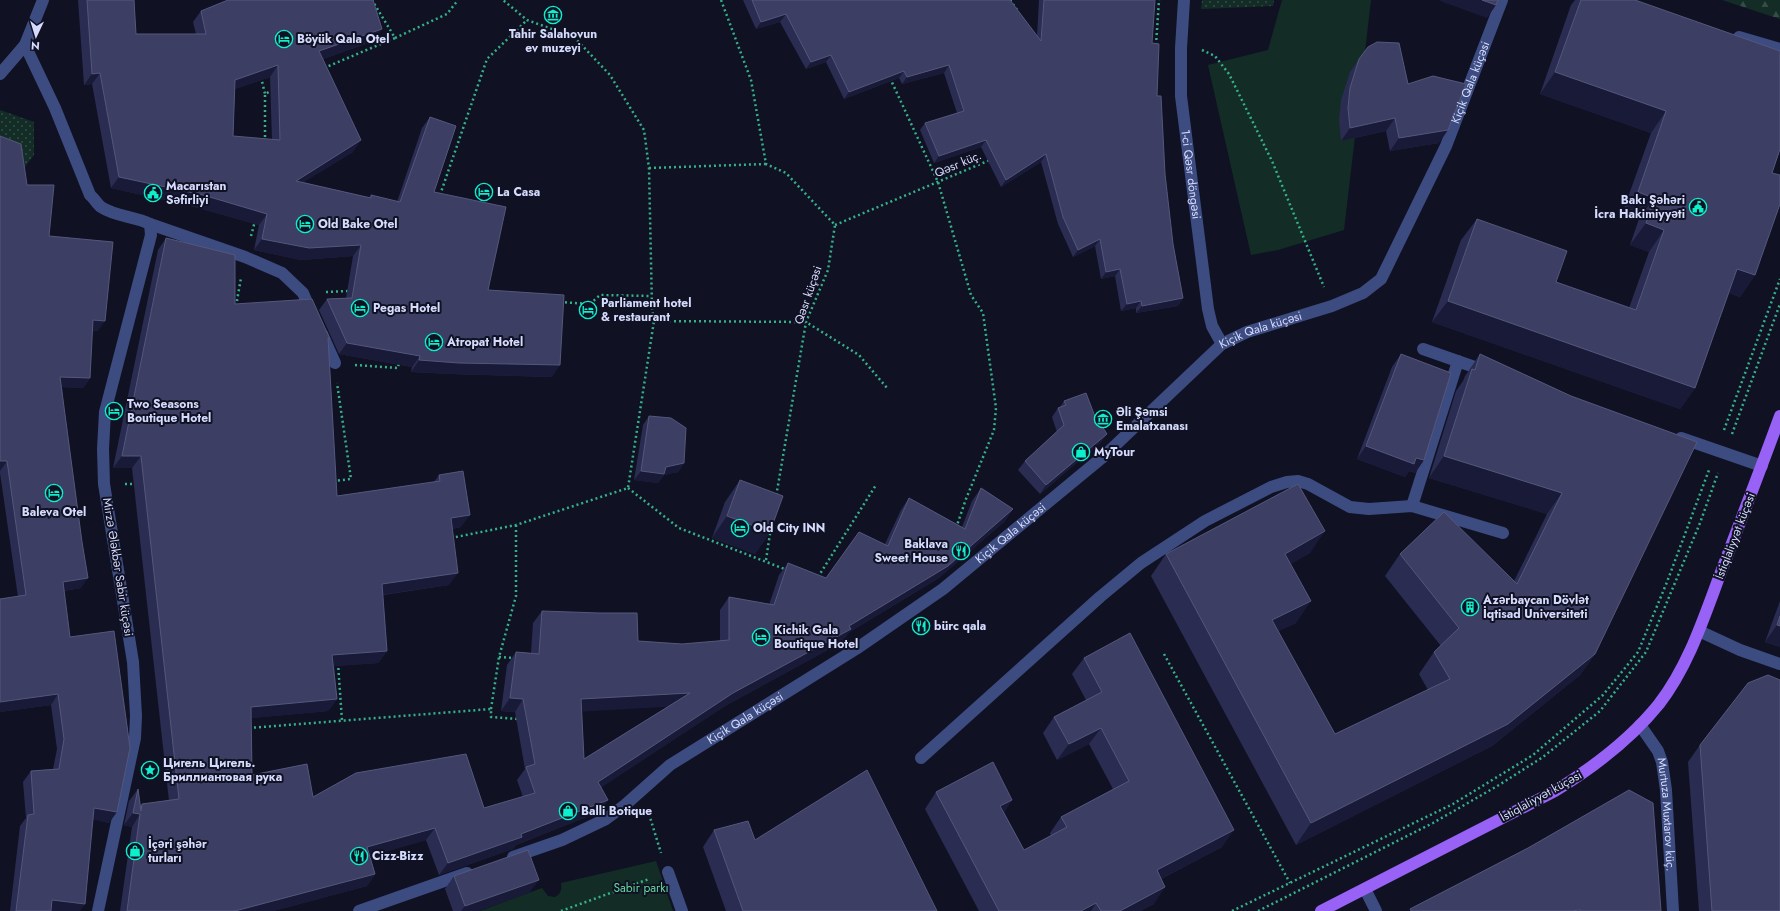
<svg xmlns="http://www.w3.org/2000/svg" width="1780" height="911" font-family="Jost,sans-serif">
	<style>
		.grass { fill: url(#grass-dots) }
		.forest { fill: url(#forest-firs) }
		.park { fill: #132d26 }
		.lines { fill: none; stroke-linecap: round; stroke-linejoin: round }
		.path { stroke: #36b089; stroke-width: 2.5; stroke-dasharray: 2 3; stroke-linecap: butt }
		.minor { stroke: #3d4c80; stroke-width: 12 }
		.major { stroke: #9862f6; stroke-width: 12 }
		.wall { fill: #2a2c51; fill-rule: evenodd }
		.shaded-wall { fill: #181a37 }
		.building { fill: #3c3f63; stroke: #54577c; fill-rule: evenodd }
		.labels { text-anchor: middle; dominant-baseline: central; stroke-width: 4; stroke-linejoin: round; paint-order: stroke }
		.poi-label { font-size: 12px; font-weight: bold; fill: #d5dbfd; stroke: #101224; text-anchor: start }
		.street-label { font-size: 12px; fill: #d5dbfd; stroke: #101224 }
		.park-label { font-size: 12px; fill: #64d99e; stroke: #101224 }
	</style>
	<defs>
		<pattern id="grass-dots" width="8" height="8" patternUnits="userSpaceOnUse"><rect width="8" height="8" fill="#132d26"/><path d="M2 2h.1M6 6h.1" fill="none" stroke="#344b46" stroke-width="1.8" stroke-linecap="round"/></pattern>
		<pattern id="forest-firs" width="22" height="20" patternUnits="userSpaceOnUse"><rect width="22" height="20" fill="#132d26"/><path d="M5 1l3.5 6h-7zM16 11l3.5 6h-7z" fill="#344b46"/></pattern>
	</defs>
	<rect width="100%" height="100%" fill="#101224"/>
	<g class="grass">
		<polygon points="1202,0 1274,0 1273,6 1201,9"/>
		<polygon points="0,110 34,122 34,155 17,177 0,149"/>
	</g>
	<polygon class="forest" points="1722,0 1780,0 1780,19"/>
	<g class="park">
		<polygon points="1282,0 1371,0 1344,230 1278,250 1251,255 1208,65 1268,50"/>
		<path d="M656,861L673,911H480L542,888L548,896L555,897C561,894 562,889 561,883Z"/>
	</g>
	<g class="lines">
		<g class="path">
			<polyline points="721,0 751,80 766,164 786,173 835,225 828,270 806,322 776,497"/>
			<polyline points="1010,0 1017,10"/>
			<polyline points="395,38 447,14 458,0"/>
			<polyline points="1156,45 1159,0"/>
			<polyline points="1202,50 1215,56 1229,74 1272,161 1324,287"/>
			<polyline points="324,68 395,38 372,0"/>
			<polyline points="261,77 265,94"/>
			<polyline points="890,78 938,182 971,295 983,313 996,408 994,430 966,499 956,528"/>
			<polyline points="265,142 265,94 271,91"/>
			<polyline points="649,168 766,164"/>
			<polyline points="440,195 487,59 527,20"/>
			<polyline points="835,225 990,160"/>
			<polyline points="251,236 255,221"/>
			<polyline points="326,292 349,291"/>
			<polyline points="560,302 590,304 600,295 651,296"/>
			<polyline points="236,306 241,278"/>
			<polyline points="654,321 806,322 859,355 887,388"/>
			<polyline points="355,365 398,368 399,362"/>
			<polyline points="1724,430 1780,279"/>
			<polyline points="1732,434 1780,304"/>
			<polyline points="333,481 351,479 337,383"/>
			<polyline points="125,484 136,484"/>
			<polyline points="628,488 679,528 787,570"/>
			<polyline points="451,538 516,525 628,488 654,321 652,308 649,168 644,130 610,75 574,37 527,20 503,0"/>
			<polyline points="766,560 771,527"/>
			<polyline points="818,577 876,485"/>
			<polyline points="1164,654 1290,883"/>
			<polyline points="499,657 515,658"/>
			<polyline points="338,663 342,721"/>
			<polyline points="491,709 499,657 516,596 516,525"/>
			<polyline points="249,728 491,709 491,717 518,719"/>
			<polyline points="649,814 661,853"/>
			<polyline points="561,911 649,879"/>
			<polyline points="1232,911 1453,804 1533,755 1603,695 1638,652 1667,582 1709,470"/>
			<polyline points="1258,911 1433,823 1499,785 1543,757 1600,711 1646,652 1700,523 1718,473"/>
		</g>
		<g class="minor">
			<path id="s1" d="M1184,0L1181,48V96L1208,309L1212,326L1222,344"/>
			<polyline points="1739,37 1780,49"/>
			<path d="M25,45L55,108L90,195C94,198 97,204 101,207C116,217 135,216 150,224L245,257L282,273L303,293L312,314"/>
			<polyline points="0,74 25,45 43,0"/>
			<polyline points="322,334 335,363"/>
			<polyline points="1423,349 1486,371"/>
			<polyline points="1681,438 1762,466"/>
			<polyline points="1412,506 1458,361"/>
			<polyline points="1699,631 1740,650 1780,664"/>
			<path id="s2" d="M1640,725L1658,751L1662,762L1666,790L1673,911"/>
			<polyline points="921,758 1100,597 1141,563 1205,521 1271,487 1287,482 1298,481 1308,484 1350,507 1369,509 1412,506 1503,533"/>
			<path id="s3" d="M513,857L562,840L606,819L625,805L670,765L856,649L943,589L1104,456L1222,344L1247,332L1332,306L1363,293L1381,279L1446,146L1502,0"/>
			<polyline points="668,872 682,911"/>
			<polyline points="1365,889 1376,911"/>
			<polyline points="98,911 135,738 136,716 133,662 104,484 103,449 105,412 151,235 150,224"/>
			<polyline points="359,911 467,873"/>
		</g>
		<path class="major" d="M1321,911L1555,791C1594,767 1630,740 1659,704C1689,665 1704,617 1721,572C1741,520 1761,468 1780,416"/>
	</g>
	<g class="wall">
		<path d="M78,0H134L136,34H196L193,22L201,11L374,41L323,59L353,152L303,182L369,198L371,195L397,202L422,128L430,117L434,192L488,290L552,377L451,374L411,372L412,367L339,354L319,310L327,299L346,298L353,256L301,260L254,250L259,225L195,207L111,188L92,84L84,85ZM270,77L272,140L233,136L235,89Z"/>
		<polygon points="743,0 1010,0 1037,36 1039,0 1155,0 1152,43 1165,174 1173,244 1183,298 1178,306 1136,313 1136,308 1121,311 1115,276 1101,279 1095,246 1073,257 1058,224 1041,162 1001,187 981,147 934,163 920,130 925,123 957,113 944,73 902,84 899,78 844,99 826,62 806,69 780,22 756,29"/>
		<polygon points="1575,0 1635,0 1772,173 1755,275 1740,297 1729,293 1695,388 1680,409 1432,322 1461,240 1477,219 1556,282 1629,308 1649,252 1630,245 1639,219 1622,214 1651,133 1540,94 1571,5"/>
		<polygon points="1359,59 1408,84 1439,143 1390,151 1386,131 1341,141 1339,120 1341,100 1350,72"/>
		<polygon points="0,136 27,185 49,236 98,331 92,331 90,378 83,388 62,387 81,588 64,591 70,637 109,823 93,819 80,911 10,911 20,826 26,818 23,782 31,771 53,769 57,749 51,705 0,712 0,599 18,597 0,473"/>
		<path d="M166,238L235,304L328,342L337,496L434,482L439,475L461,527L452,529L449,585L383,595L387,651L378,663L334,666L337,699L328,711L251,718L252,775L313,797L484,808L523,797L517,780L525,769L515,712L501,711L507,665L516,652L531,653L533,623L542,611L638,641L682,644L720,641V610L729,597L769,605L779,575L788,563L826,578L885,544L901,510L909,498L962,527L972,501L981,488L1013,509L1004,522L939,578L848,633L842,642L725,706L601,787L608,800L599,812L516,845L513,849L439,875L426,840L370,856L375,874L367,886L273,911H120L132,827L124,825L129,801L138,789L140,806L142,804L169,801L132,468H113L158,250ZM669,706L584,759L582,711Z"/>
		<polygon points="1401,354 1424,460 1415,473 1409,471 1405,477 1357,459 1392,367"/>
		<polygon points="1480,354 1571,396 1595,654 1580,675 1492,746 1296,845 1151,576 1166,554 1310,553 1290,564 1296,623 1278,631 1335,734 1428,690 1419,674 1434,652 1441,646 1385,576 1400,554 1514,581 1547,514 1429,478 1456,391 1463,381 1465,376"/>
		<polygon points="1064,401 1094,414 1107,434 1101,442 1040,494 1018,470 1025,461 1057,432 1052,417 1058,408 1060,407"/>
		<polygon points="649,416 684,463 678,472 664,475 658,483 634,480 643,425"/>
		<polygon points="740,480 770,532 755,554 712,538 725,502"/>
		<polygon points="1780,601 1780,647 1765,642"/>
		<polygon points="1084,658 1222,847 1161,879 1154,904 1140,911 979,911 925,809 936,792 1012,800 1004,812 1024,850 1051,836 1050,833 1061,817 1113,789 1089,744 1057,760 1043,733 1054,717 1086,700 1072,674"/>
		<polygon points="1700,745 1780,911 1699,911 1688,762"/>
		<polygon points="714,830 755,840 937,911 726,911 703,847"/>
		<polygon points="454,876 530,892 478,911 453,911 445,889"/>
	</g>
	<g class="shaded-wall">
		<polygon points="1441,0 1482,0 1496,5 1487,18 1440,1"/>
		<polygon points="786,14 780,22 756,29 761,22"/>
		<polygon points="382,29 374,41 311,63 319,51"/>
		<polygon points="831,55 826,62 806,69 811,62"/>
		<polygon points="278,65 270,77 227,92 235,80"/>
		<polygon points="949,65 944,73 902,84 907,77"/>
		<polygon points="904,71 899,78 844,99 849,92"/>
		<polygon points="1555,72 1666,111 1651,133 1540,94"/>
		<polygon points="100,73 92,84 84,85 92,74"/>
		<polygon points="1395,118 1386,131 1341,141 1350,128"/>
		<polygon points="1448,130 1439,143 1390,151 1399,138"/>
		<polygon points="361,140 353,152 288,192 296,181"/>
		<polygon points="986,140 981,147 934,163 939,156"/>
		<polygon points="1046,154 1041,162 1001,187 1006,180"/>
		<polygon points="119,177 203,195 267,214 259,225 195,207 111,188"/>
		<polygon points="1638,192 1654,198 1639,219 1622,214"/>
		<polygon points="1646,223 1664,230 1649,252 1630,245"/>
		<polygon points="262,239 361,245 353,256 301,260 254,250"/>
		<polygon points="1100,239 1095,246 1073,257 1078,250"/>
		<polygon points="1120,269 1115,276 1101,279 1106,272"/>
		<polygon points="1737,269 1755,275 1740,297 1722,291"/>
		<polygon points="1183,298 1178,306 1136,313 1142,306"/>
		<polygon points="1141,301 1136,308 1121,311 1127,304"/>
		<polygon points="1448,301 1695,388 1680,409 1432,322"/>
		<polygon points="93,320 105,321 98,331 86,330"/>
		<polygon points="347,343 420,356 412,367 339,354"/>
		<polygon points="419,360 560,365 552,377 451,374 411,372"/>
		<polygon points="60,377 90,378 83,388 53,387"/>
		<polygon points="1107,434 1101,442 1040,494 1046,485"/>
		<polygon points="1366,446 1416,458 1424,460 1415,473 1409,471 1405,477 1357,459"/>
		<polygon points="122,456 141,456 132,468 113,468"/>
		<polygon points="1444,456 1562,493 1547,514 1429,478"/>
		<polygon points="0,461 7,461 0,471"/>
		<polygon points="684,463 678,472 664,475 658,483 634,480 641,471 666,467"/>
		<polygon points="1013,509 1004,522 939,578 848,633 842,642 725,706 590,795 598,782 733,693 849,626"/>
		<polygon points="470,515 461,527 442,531 451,518"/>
		<polygon points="727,516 770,532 755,554 712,538"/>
		<polygon points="1325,531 1310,553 1270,576 1285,554"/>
		<polygon points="458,573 449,585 373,596 382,584"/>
		<polygon points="88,578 81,588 56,592 63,582"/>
		<polygon points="1311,601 1296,623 1257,641 1272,620"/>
		<polygon points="1777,625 1780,626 1780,647 1765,642"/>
		<polygon points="387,651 378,663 324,667 332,655"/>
		<polygon points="1595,654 1580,675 1492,746 1296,845 1311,823"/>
		<polygon points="690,693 682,706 573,712 581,699"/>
		<polygon points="58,694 51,705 0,712 0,702"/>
		<polygon points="510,698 523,699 515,712 501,711"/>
		<polygon points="337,699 328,711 242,719 251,707"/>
		<polygon points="1101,728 1089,744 1057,760 1069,744"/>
		<polygon points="608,800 599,812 516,845 513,849 439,875 448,863"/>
		<polygon points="1012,800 1001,816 1000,806"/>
		<polygon points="94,808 117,812 109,823 86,818"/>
		<polygon points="133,813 140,814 132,827 124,825"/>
		<polygon points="435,828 426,840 358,860 367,847"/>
		<polygon points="1234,830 1222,847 1145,887 1157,870"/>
		<polygon points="375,874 367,886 273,911 235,911"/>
		<polygon points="539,880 530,892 478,911 461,911 465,906"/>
		<polygon points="1165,887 1154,904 1140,911 1120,911"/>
		<polygon points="52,900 85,904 80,911 48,911"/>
		<polygon points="1096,903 1091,911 1081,911"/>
	</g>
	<g class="building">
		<path d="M87,0H134L136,34H206L201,11L228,0H373L382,29L319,51L361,140L296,181L371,198V195L400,202L430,117L456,126L434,192L506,207L488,290L564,295L560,365L459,363L419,360L420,356L347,343L327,299L352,298L361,245L309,248L262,239L267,214L203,195L119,177L100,73L92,74ZM278,65L280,140L233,136L235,80Z"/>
		<polygon points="752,0 1010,0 1041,41 1044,0 1155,0 1152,43 1159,44 1157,96 1161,96 1165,174 1173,244 1183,298 1142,306 1141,301 1127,304 1120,269 1106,272 1100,239 1078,250 1063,217 1046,154 1006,180 986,140 939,156 925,123 964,111 949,65 907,77 904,71 849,92 831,55 811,62 786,14 761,22"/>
		<polygon points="1482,0 1498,0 1496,5"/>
		<polygon points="1581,0 1635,0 1780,51 1780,149 1772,173 1780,175 1780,204 1755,275 1737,269 1695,388 1448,301 1477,219 1567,251 1556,282 1636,310 1664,230 1646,223 1654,198 1638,192 1666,111 1555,72"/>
		<polygon points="1377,42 1399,43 1408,84 1433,76 1466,84 1448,130 1399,138 1395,118 1350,128 1348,108 1350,88 1359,59 1368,47"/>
		<polygon points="0,136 21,144 27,185 54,185 49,236 113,242 105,321 93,320 90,378 60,377 82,542 88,578 63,582 70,637 114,631 130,748 117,812 94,808 85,904 52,900 51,911 16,911 28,815 34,814 31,771 59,769 64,739 58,694 0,702 0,599 26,595 7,461 0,461"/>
		<path d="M166,238L235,255V304L312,299L330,339L328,338L337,496L440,481L439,475L463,471L470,515L451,518L458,573L382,584L387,651L332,655L337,699L251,707L252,775L307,764L313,797L356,773L466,754L484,808L535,793L526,767L535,764L523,699L510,698L516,652L539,654L542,611L599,613H637L638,641L682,644L729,640V597L774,605L788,563L826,578L859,532L888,546L909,498L965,529L981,488L1013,509L948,566L849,626L851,629L733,693L598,782L608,800L521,834L522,837L448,863L435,828L367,847L375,874L235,911H127L140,814L133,813L138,789L141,811L142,804L179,799L141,456H122ZM690,693L584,759L581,699Z"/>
		<polygon points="1401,354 1451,373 1424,460 1416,458 1414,464 1366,446"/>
		<polygon points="1480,354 1571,396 1697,442 1595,654 1508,724 1311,823 1166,554 1298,484 1325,531 1285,554 1311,601 1272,620 1335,734 1450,679 1434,652 1459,628 1400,554 1444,512 1517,584 1562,493 1444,456 1472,369 1475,370"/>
		<polygon points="1086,393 1094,414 1107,434 1046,485 1025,461 1064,425 1058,408 1066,405 1064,401"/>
		<polygon points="649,416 671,418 686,428 684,463 666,467 664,474 641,471"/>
		<polygon points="740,480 783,496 770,532 727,516"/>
		<polygon points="1780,616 1780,626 1777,625"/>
		<polygon points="1130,633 1234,830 1157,870 1165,887 1120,911 1101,911 1096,903 1081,911 999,911 936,792 993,762 1012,800 1000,806 1024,850 1067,827 1061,817 1129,781 1101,728 1069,744 1054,717 1102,692 1084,658"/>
		<polygon points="1768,675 1780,680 1780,911 1712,911 1700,745 1748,683"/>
		<polygon points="867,770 937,911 743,911 714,830 748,821 755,840"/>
		<polygon points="1629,790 1653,803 1661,911 1580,911 1580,910 1571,911 1411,911 1410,909 1528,848"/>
		<polygon points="528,850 539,880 465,906 454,876"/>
	</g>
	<defs>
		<symbol id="museum-ring" viewBox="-11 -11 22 22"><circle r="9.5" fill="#101224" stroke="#0df0cc" stroke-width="1.5"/><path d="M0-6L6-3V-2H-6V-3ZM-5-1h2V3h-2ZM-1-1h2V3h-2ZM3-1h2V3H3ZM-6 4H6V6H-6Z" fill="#0df0cc"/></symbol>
		<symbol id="hotel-ring" viewBox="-11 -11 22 22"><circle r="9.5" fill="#101224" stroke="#0df0cc" stroke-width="1.5"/><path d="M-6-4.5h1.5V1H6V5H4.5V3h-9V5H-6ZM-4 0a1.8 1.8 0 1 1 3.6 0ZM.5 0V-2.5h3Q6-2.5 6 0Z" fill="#0df0cc"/></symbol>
		<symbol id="civic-ring" viewBox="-11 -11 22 22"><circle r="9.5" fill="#101224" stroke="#0df0cc" stroke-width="1.5"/><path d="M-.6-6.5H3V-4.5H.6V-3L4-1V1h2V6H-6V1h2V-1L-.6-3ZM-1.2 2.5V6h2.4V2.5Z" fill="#0df0cc"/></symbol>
		<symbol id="shop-ring" viewBox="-11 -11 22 22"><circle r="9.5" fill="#101224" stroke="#0df0cc" stroke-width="1.5"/><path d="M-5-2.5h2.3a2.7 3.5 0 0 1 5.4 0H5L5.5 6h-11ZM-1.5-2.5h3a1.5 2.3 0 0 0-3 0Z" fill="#0df0cc"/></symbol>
		<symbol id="restaurant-ring" viewBox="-11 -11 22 22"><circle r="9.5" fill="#101224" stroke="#0df0cc" stroke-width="1.5"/><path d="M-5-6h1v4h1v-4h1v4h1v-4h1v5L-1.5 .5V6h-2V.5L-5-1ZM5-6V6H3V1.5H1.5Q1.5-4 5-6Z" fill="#0df0cc"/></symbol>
		<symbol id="building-ring" viewBox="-11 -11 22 22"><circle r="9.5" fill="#101224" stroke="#0df0cc" stroke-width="1.5"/><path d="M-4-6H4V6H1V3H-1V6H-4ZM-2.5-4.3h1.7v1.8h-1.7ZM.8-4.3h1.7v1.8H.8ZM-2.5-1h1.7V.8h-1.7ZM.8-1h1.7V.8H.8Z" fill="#0df0cc"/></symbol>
		<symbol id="sight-ring" viewBox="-11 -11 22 22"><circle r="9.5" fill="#101224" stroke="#0df0cc" stroke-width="1.5"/><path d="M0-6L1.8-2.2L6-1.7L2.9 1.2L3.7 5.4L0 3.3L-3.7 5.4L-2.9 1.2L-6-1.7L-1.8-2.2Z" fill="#0df0cc"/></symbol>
	</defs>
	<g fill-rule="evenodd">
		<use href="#museum-ring" x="543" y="5" width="20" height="20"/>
		<use href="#hotel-ring" x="274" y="29" width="20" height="20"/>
		<use href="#hotel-ring" x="474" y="182" width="20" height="20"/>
		<use href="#civic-ring" x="143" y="183" width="20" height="20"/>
		<use href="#civic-ring" x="1688" y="197" width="20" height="20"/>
		<use href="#hotel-ring" x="295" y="214" width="20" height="20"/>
		<use href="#hotel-ring" x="350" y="298" width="20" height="20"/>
		<use href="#hotel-ring" x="578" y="300" width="20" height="20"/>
		<use href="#hotel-ring" x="424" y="332" width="20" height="20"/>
		<use href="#hotel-ring" x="104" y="401" width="20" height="20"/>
		<use href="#museum-ring" x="1093" y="409" width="20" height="20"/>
		<use href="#shop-ring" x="1071" y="442" width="20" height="20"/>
		<use href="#hotel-ring" x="44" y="483" width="20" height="20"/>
		<use href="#hotel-ring" x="730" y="518" width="20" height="20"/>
		<use href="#restaurant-ring" x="951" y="541" width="20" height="20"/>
		<use href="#building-ring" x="1460" y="597" width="20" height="20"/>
		<use href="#restaurant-ring" x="911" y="616" width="20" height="20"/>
		<use href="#hotel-ring" x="751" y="627" width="20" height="20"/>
		<use href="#sight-ring" x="140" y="760" width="20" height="20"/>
		<use href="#shop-ring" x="558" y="801" width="20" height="20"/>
		<use href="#shop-ring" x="125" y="841" width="20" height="20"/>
		<use href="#restaurant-ring" x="349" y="846" width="20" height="20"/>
	</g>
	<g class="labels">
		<g class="poi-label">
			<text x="553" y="34" text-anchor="middle">Tahir Salahovun<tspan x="553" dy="14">ev muzeyi</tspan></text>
			<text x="297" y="39">Böyük Qala Otel</text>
			<text x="166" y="186">Macarıstan<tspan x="166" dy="14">Səfirliyi</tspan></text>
			<text x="497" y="192">La Casa</text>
			<text x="1685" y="200" text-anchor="end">Bakı Şəhəri<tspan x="1685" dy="14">İcra Hakimiyyəti</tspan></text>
			<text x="318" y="224">Old Bake Otel</text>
			<text x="601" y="303">Parliament hotel<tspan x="601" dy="14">&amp; restaurant</tspan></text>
			<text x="373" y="308">Pegas Hotel</text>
			<text x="447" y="342">Atropat Hotel</text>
			<text x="127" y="404">Two Seasons<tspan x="127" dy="14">Boutique Hotel</tspan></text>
			<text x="1116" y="412">Əli Şəmsi<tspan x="1116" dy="14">Emalatxanası</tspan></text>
			<text x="1094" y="452">MyTour</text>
			<text x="54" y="512" text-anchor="middle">Baleva Otel</text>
			<text x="753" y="528">Old City INN</text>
			<text x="948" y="544" text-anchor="end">Baklava<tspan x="948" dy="14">Sweet House</tspan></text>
			<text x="1483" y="600">Azərbaycan Dövlət<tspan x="1483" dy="14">İqtisad Universiteti</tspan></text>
			<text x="934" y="626">bürc qala</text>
			<text x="774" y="630">Kichik Gala<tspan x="774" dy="14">Boutique Hotel</tspan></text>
			<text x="163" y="763">Цигель Цигель.<tspan x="163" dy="14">Бриллиантовая рука</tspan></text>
			<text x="581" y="811">Balli Botique</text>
			<text x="148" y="844">İçəri şəhər<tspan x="148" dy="14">turları</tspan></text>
			<text x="372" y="856">Cizz-Bizz</text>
		</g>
		<g class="street-label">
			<text stroke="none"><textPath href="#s3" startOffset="1270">Kiçik Qala küçəsi</textPath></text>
			<text transform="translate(958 164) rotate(-23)">Qəsr küç.</text>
			<text stroke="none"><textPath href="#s1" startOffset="175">1-ci Qəsr döngəsi</textPath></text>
			<text transform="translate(808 295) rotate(-71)">Qəsr küçəsi</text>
			<text stroke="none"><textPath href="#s3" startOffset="922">Kiçik Qala küçəsi</textPath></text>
			<text stroke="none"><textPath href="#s3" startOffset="597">Kiçik Qala küçəsi</textPath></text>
			<text transform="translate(1735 536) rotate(-69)">İstiqlaliyyət küçəsi</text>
			<text transform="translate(118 567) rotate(81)">Mirzə Ələkbər Sabir küçəsi</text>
			<text stroke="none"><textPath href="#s3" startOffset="273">Kiçik Qala küçəsi</textPath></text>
			<text transform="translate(1541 796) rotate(-29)">İstiqlaliyyət küçəsi</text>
			<text stroke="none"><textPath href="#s2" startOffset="96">Murtuza Muxtarov küç.</textPath></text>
		</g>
		<g class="park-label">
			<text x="641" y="888">Sabir parkı</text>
		</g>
	</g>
	<g transform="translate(36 36) rotate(184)" stroke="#101224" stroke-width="3" paint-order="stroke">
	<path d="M0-3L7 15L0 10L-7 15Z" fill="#d5dbfd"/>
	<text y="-6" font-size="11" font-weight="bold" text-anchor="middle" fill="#d5dbfd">N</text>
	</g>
</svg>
